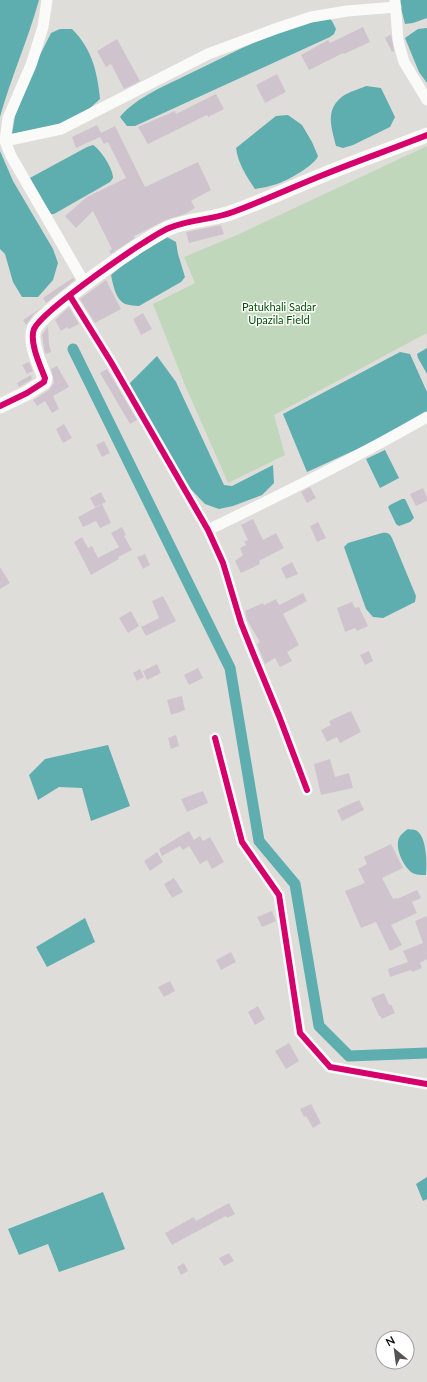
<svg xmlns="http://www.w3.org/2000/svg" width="427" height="1382" font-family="Lato,sans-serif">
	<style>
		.green { fill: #c0d7bb }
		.water { fill: #5eadaf }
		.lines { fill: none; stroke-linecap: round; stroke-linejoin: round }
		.canal { stroke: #5eadaf; stroke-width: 11 }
		.building { fill: #cfc4cd }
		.street { stroke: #fafaf9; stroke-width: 11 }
		.secondary { stroke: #fafaf9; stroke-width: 15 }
		.cycleway-casing { stroke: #fff; stroke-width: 8 }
		.cycleway { stroke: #d6006c; stroke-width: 6 }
		.labels { text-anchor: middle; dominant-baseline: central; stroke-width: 3; stroke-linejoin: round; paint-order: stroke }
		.park-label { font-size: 11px; fill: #004f01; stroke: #fff }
	</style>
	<rect width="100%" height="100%" fill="#dfddda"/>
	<polygon class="green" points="427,146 427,333 274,415 285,455 228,483 185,385 153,304 195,283 184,257 237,235"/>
	<g class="water">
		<path d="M0,0H39C28,40 11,77 0,117Z"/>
		<polygon points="399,0 427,0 427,18 413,23 405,24"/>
		<path d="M329,18L332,21L336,29L334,34L330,37L135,126H127L120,117C136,97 169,84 193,72C236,51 280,27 329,18Z"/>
		<polygon points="427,28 427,83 419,72 405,38 418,29"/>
		<path d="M60,29H72C92,49 97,71 100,99L89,109L66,123L12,134L15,116L35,65L51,33Z"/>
		<path d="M366,86L381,88L395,117L390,127L353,145L343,148L336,146C332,128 324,110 343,96C349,92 359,89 366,86Z"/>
		<path d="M288,115L302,125L312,142L318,156C315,165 287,181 277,184C270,186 263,188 255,189C247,177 238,164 236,148L276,116Z"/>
		<path d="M93,145C101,150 113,169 113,178L110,182L54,214H51L28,179L87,147Z"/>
		<polygon points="0,151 13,181 53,249 58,263 53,280 38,297 22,297 13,282 5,254 0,249"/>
		<path d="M167,237L176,242L178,254L185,277L181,282L139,306C135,306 129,305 125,304C115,299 113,284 111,275L129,260Z"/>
		<polygon points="427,348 427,374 418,358 417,354"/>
		<polygon points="400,352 410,354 427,392 427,412 388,435 307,472 283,414"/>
		<polygon points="157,356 176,382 224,485 232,486 273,465 274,483 262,495 233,506 219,509 205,504 183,481 129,384"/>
		<polygon points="385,450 399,478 380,488 366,459"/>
		<polygon points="402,499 405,499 406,501 414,518 410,522 399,526 396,524 388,507 390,505"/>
		<path d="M382,533C387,532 390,533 392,538L416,596L415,602L383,618L373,617L366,609L344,547L348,543Z"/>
		<polygon points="108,745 130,806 91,821 82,788 59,787 38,800 29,775 45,759"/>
		<path d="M408,829C410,830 412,829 415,830C427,834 427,864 426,875C420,875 413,875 409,870C402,863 395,847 399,838C401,834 404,832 408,829Z"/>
		<polygon points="85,918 95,942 47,967 36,947"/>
		<polygon points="427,1177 427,1199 423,1201 416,1184"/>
		<polygon points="103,1192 125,1249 59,1272 48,1244 19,1255 8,1229"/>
	</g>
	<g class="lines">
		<polyline class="canal" points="73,349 230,668 259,841 295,884 319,1026 349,1056 427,1053"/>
	</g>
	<g class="building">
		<polygon points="363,27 370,42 344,54 343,53 309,70 301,55 328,40 330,43"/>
		<polygon points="391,34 394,51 392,52 385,38"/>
		<polygon points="117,39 140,81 124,89 111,64 106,67 97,51"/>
		<polygon points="277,74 286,92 265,103 256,85"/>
		<polygon points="216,94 224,109 208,117 207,115 148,144 138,127 175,111 176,114"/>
		<polygon points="97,125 101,133 115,126 145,187 198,162 211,190 191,201 195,208 185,214 166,220 134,236 135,238 111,254 109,251 112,249 93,211 76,228 65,216 87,197 126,178 108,142 104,144 100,137 76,148 72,137"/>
		<polygon points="221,225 224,234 189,243 186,232"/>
		<polygon points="73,278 75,280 46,303 43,298 56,289"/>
		<polygon points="106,280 121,309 95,323 80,299"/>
		<polygon points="69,307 79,324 69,329 67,327 61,331 55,320"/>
		<polygon points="41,308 34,314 26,325 23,320"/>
		<polygon points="143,313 152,329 141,335 133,319"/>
		<polygon points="48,326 49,344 51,352 45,354 42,335"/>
		<polygon points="29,362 33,371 27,374 22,365"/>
		<polygon points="57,366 69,387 53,396 59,409 52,413 45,401 37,406 33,400 49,390 54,383 51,369"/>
		<polygon points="107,369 137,420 130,424 100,373"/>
		<polygon points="31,375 32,379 19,387 17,383"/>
		<polygon points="64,424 72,438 63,443 56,429"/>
		<polygon points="104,441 110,453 102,457 96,445"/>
		<polygon points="310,487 316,498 307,503 301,492"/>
		<polygon points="423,488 427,497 427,501 416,506 410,494"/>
		<polygon points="101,492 106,502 95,507 90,498"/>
		<polygon points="102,504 111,523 100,528 96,521 83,527 78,517"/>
		<polygon points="253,519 263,540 276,533 284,548 259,561 260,564 241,573 235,561 243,555 240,548 246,545 244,542 248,540 241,525"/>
		<polygon points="318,522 326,538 317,542 310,526"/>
		<polygon points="122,527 126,535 124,536 132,550 118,557 119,559 91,575 74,542 82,537 88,548 92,546 98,558 119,547 111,533"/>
		<polygon points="145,554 150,565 143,569 137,557"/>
		<polygon points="292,562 298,574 286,579 281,568"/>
		<polygon points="0,567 10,583 0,589"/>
		<polygon points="303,593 307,601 283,614 299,645 287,652 292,661 280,667 275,658 265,664 257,644 260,642 247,620 245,611 263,603 264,605 276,599 279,605"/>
		<polygon points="163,596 176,621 146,636 141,627 159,618 152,601"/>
		<polygon points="352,602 355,608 359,607 368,626 357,631 355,628 345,632 337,608"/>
		<polygon points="131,611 139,626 128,633 119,618"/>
		<polygon points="369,651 373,661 365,665 360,655"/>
		<polygon points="157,664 161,673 147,680 143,671"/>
		<polygon points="198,668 203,678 189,685 184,675"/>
		<polygon points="140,669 144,677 137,681 133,673"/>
		<polygon points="182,696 185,710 171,715 167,700"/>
		<polygon points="351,711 361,732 340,743 337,737 327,742 321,730 331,725 329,721"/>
		<polygon points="176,735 179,746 171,749 168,738"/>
		<polygon points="330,759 335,777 349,773 353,788 321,795 314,764"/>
		<polygon points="203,791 208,803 187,812 181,799"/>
		<polygon points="359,800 364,810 342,821 337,810"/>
		<polygon points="189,831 194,840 200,836 203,841 210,837 224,862 212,869 207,860 200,864 189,846 183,850 180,846 162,856 159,849"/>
		<polygon points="391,844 403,868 382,878 393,899 397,898 397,899 417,890 421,898 412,902 417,913 391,925 402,945 390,951 376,922 361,928 345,891 365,883 358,869 367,864 364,857"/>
		<polygon points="157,852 163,862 150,871 144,861"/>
		<polygon points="174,878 183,892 172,898 164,884"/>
		<polygon points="272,911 276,921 262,927 257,917"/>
		<polygon points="427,916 427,959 420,963 422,968 412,972 411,970 390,977 388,969 408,962 403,951 423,943 415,921"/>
		<polygon points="231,952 236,962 221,970 216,960"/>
		<polygon points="170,981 175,991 164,997 158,987"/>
		<polygon points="384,993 389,1005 391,1004 395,1013 382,1019 380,1016 379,1016 371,998"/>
		<polygon points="258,1006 265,1019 255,1025 248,1012"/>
		<polygon points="289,1043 299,1061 286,1069 275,1051"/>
		<polygon points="311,1104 321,1123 313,1128 306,1116 304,1117 300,1109"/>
		<polygon points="229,1203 235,1214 227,1218 226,1216 220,1219 172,1245 165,1233 194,1217 196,1221"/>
		<polygon points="229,1253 234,1261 224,1266 219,1258"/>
		<polygon points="184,1263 188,1271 181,1275 177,1267"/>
	</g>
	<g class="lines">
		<g class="street">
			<polyline points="47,0 43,27 31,65 8,118 5,141 11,156 85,284"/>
			<polyline points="395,1 398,39 400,48 404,62 427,100"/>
			<polyline points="5,141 61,129 208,54 275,29 311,17 347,11 396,7"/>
			<polyline points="70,296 111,362 208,530 223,563 241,623 253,653 279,716 307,790"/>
			<path d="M208,530C282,494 356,458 427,417"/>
			<polyline points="215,738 242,842 279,895 300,1033 330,1067 427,1084"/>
		</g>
		<path class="secondary" d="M0,406L27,393L44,382L45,378C40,365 29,342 34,329C43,310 146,238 169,228C190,219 212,220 233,212C263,201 293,187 323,175C357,161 392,149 427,135"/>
		<defs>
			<g id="cycleway">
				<polyline points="70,296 111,362 208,530 223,563 241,623 253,653 279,716 307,790"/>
				<path d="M0,406L27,393L44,382L45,378C40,365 29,342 34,329C43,310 146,238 169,228C190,219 212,220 233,212C263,201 293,187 323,175C357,161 392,149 427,135"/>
				<polyline points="215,738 242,842 279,895 300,1033 330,1067 427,1084"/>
			</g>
		</defs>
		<use href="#cycleway" class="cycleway-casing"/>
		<use href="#cycleway" class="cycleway"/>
	</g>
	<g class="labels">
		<g class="park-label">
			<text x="279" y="306">Patukhali Sadar<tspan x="279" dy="13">Upazila Field</tspan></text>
		</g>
	</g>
	<g transform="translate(395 1350) rotate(331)"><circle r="19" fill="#ffffff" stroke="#9e9d9d"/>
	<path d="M0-3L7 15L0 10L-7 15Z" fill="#565453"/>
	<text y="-6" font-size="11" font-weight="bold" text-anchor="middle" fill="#0c0b0a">N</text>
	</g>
</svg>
